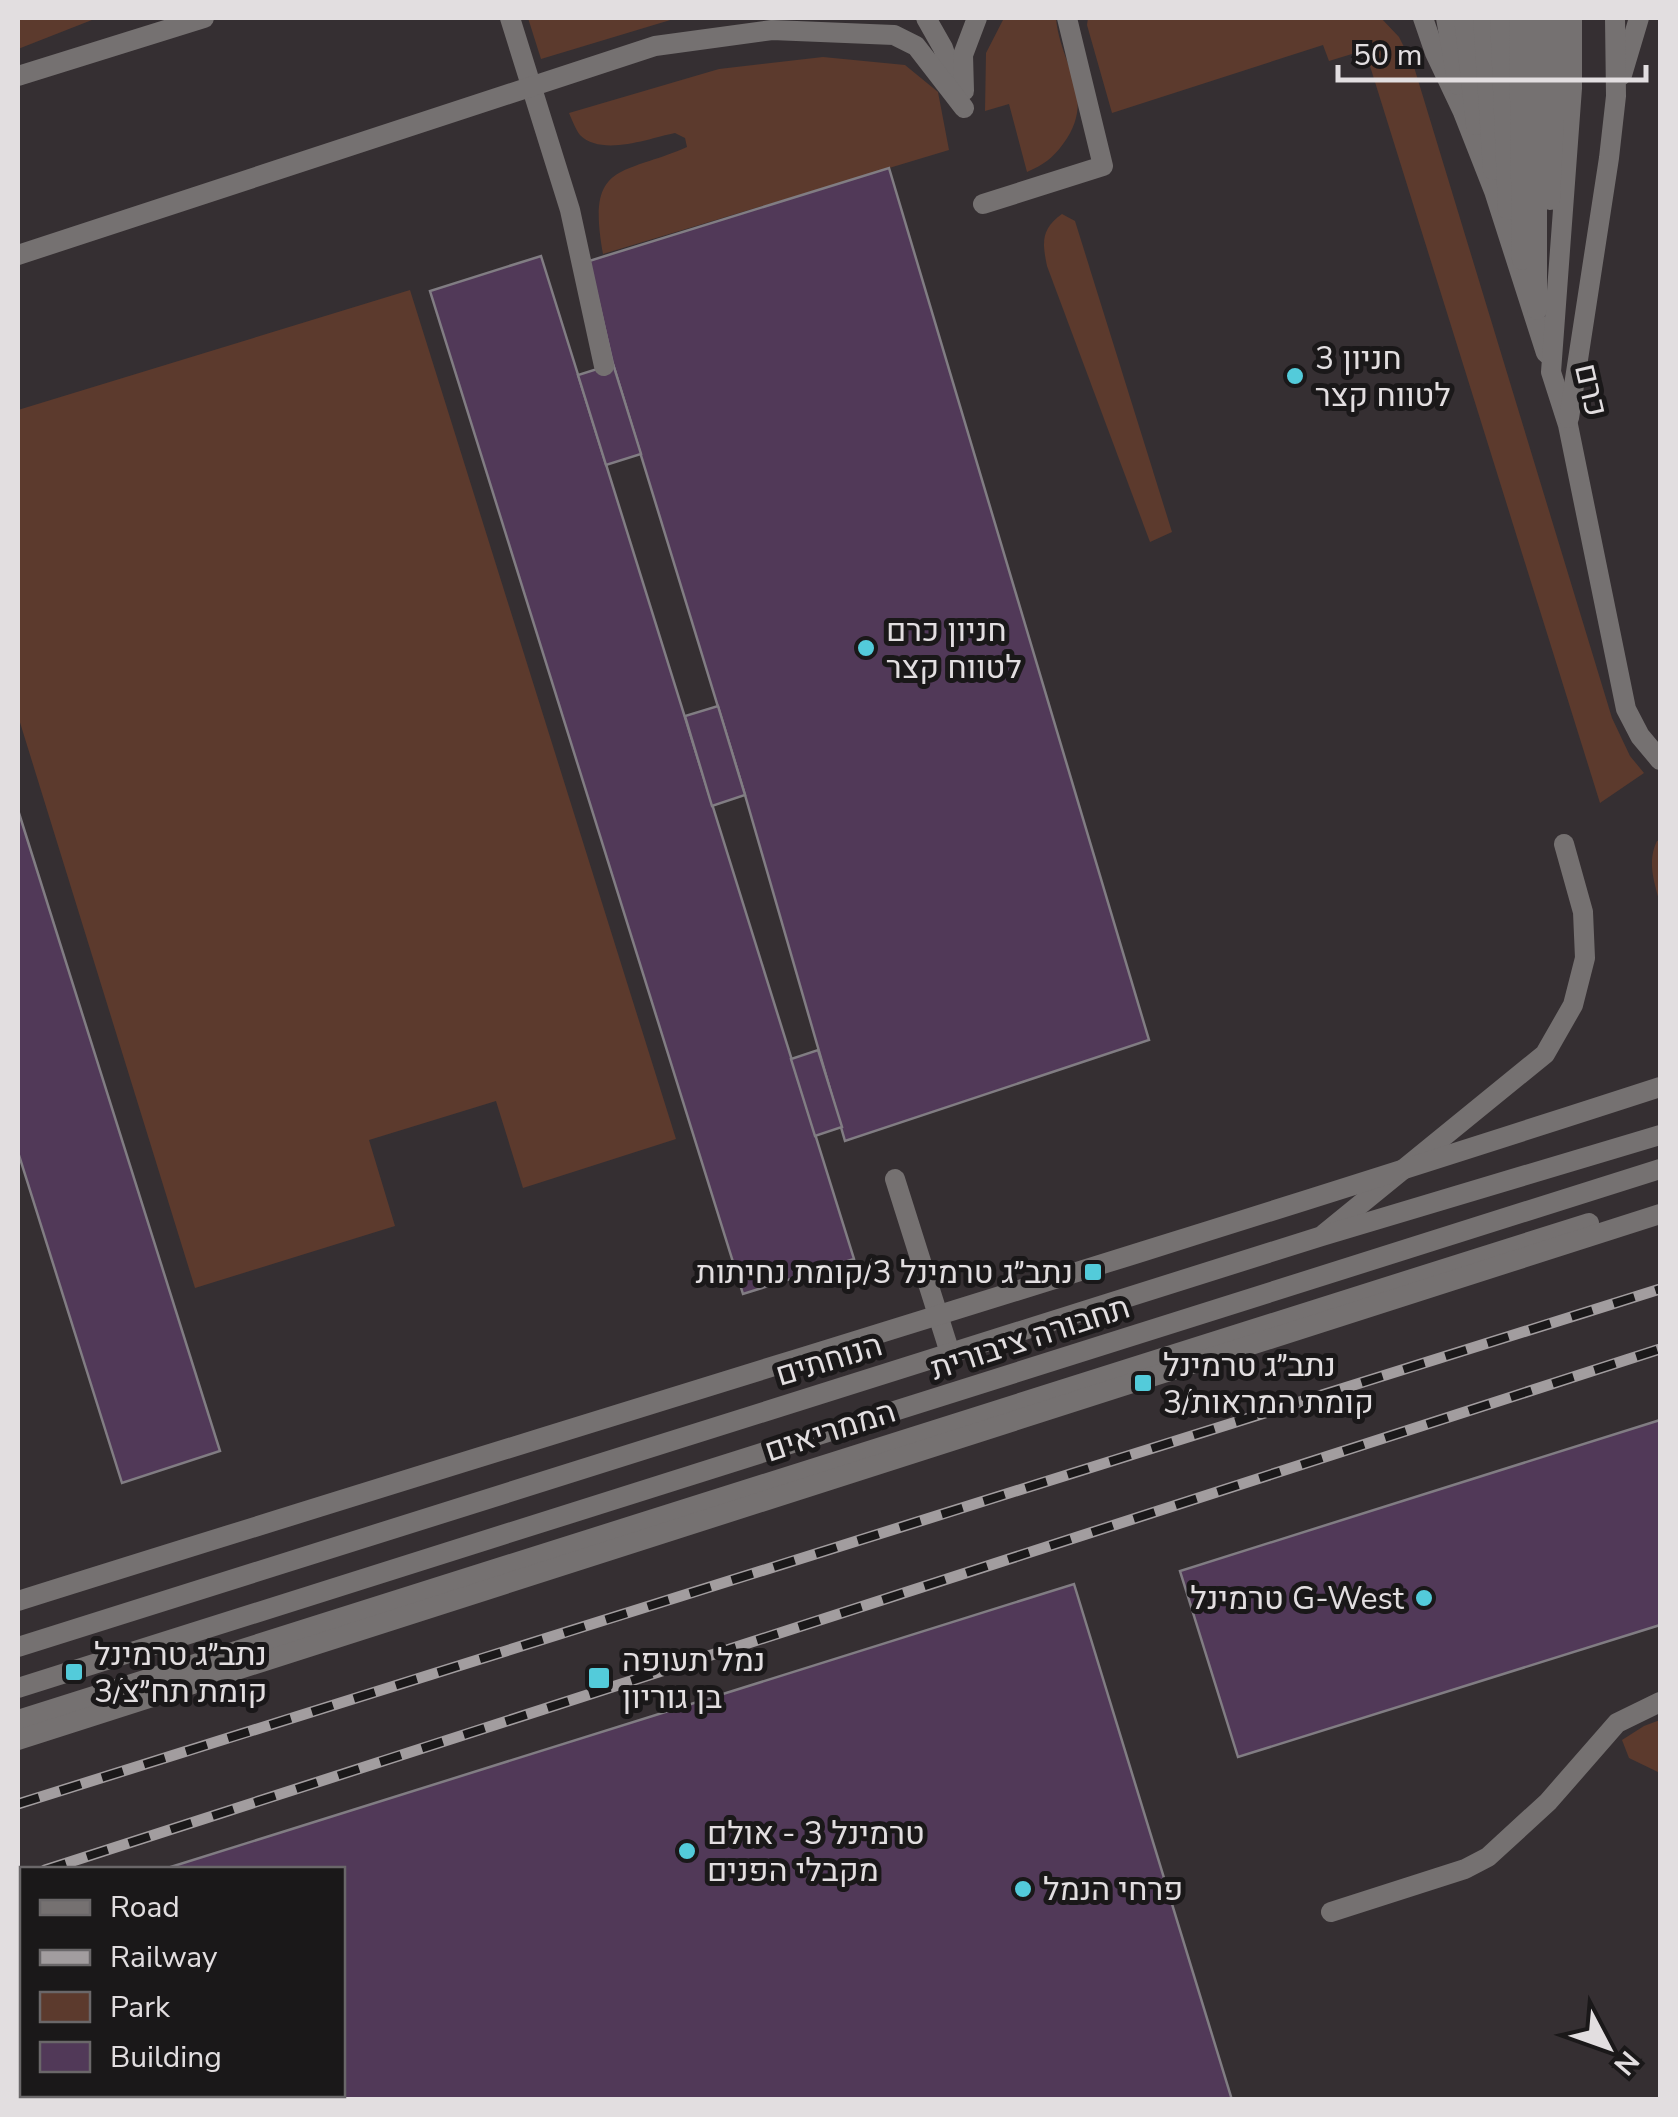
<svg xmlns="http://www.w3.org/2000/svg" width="1678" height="2117" font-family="'Nunito Sans',Heebo,sans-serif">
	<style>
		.green { fill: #5c3a2d }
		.building { fill: #513958; stroke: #817d83; stroke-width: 2.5 }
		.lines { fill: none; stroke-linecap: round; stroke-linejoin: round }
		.service { stroke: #757171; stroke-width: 20 }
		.minor { stroke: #757171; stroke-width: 20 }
		.tertiary { stroke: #757171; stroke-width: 20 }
		.rail-casing { stroke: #a29d9f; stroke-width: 11 }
		.rail { stroke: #1a1819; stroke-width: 8; stroke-dasharray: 22; stroke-linecap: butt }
		.tertiary-bridge { stroke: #757171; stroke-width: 20 }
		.poi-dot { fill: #53cbda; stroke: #1a1819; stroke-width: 4 }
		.labels { text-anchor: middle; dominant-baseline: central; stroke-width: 10; stroke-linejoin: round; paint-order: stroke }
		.poi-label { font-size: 32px; fill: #e2dee0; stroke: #1a1819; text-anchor: start }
		.street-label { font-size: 32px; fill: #e2dee0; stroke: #1a1819 }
	</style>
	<rect width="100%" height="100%" fill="#352f32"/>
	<g class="green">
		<polygon points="18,18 97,18 18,49"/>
		<polygon points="528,18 677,18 541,59"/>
		<path d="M1004,18H1056C1060,66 1098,97 1063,144C1053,158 1043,165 1027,172L1009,104L985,111L986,53Z"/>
		<polygon points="1088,18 1381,18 1399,37 1414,67 1612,718 1630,756 1644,773 1600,803 1365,50 1329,61 1323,45 1112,113 1087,25"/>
		<path d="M823,57L905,65L938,92L949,150L603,254C586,161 621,176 687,147L685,138L675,133C650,138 602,157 580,135C576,130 572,120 569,113L719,69Z"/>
		<path d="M1062,214L1075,221L1172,532L1150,542L1047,266C1042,242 1041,229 1062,214Z"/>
		<polygon points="410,290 676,1139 523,1188 496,1101 369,1140 395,1226 195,1288 18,716 18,410"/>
		<path d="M1660,840V903C1654,882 1647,861 1657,841Z"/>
		<polygon points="1660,1720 1660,1773 1629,1758 1622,1740 1644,1726"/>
	</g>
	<g class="building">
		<polygon points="889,168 1149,1040 845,1141 745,795 613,364 589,261"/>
		<polygon points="541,256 854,1259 743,1294 430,291"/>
		<polygon points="613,364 641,454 606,465 578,375"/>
		<polygon points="718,706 745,795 712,806 685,716"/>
		<polygon points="18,810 220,1451 122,1483 18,1152"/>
		<polygon points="818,1050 842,1127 815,1136 791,1059"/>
		<polygon points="1660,1420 1660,1625 1238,1757 1180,1571"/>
		<polygon points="1074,1584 1232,2100 65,2100 64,2094 342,2094 342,1870 161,1870"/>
		<polygon points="22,1914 22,1968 18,1953 18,1916"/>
		<polygon points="18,1999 22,2014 22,2094 48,2094 50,2100 18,2100"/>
	</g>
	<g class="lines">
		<g class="service">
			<polyline points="510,18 570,210 604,366"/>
			<polyline points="926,18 943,48 957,89"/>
			<polyline points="1423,18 1435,53 1463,112 1494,191 1546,353"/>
			<polyline points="1446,18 1458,85"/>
			<polyline points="1464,18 1476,125"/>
			<polyline points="1483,18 1493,170"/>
			<polyline points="1500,18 1508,210"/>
			<polyline points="1519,18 1522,260"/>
			<polyline points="1572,18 1572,88 1551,372 1568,425 1626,709 1640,736 1660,760"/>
			<polyline points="1622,75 1639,18"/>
			<polyline points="18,76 204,18"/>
			<polyline points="964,91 963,55 977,18"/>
			<polyline points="1550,200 1554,119 1554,18"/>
			<polyline points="983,204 1103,166 1067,18"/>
			<polyline points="18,255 655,46 772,30 894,35 916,46 964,108"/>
			<polyline points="1537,310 1537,18"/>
			<polyline points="1569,418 1609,158 1616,96 1615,18"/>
			<polyline points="895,1179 950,1353"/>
			<polyline points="1324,1234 1545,1054 1573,1005 1585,958 1583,912 1564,844"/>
		</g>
		<g class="minor">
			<polyline points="18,1688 1660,1169"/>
			<polyline points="1331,1912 1465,1869 1488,1857 1548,1802 1617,1723 1660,1702"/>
		</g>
		<g class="tertiary">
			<polyline points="18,1647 1322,1236 1660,1135"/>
			<polyline points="18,1720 1589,1223"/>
			<polyline points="18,1740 1660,1214"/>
		</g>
		<defs>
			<g id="rail">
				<polyline points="18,1804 1660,1289"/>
				<polyline points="45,1870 1660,1349"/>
				<polyline points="18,1878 22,1877"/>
			</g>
		</defs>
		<use href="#rail" class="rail-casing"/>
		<use href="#rail" class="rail"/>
		<path class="tertiary-bridge" d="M18,1601C565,1429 1114,1264 1660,1087"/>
	</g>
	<g class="poi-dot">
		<circle cx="1295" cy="376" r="10"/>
		<circle cx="866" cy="648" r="10"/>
		<rect x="1083" y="1262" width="20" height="20" rx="5"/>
		<rect x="1133" y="1373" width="20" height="20" rx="5"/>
		<circle cx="1424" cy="1598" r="10"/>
		<rect x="64" y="1662" width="20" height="20" rx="5"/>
		<rect x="587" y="1666" width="24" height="24" rx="5"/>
		<circle cx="687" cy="1851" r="10"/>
		<circle cx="1023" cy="1889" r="10"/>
	</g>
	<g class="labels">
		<g class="poi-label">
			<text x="1315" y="358">חניון 3<tspan x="1315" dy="37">לטווח קצר</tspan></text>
			<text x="886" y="630">חניון כרם<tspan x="886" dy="37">לטווח קצר</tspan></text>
			<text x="1073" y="1272" text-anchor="end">נתב״ג טרמינל 3/קומת נחיתות</text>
			<text x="1163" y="1365">נתב״ג טרמינל<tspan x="1163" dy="37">3/קומת המראות</tspan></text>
			<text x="1404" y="1598" text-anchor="end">טרמינל G-West</text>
			<text x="94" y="1654">נתב״ג טרמינל<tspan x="94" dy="37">3/קומת תח״צ</tspan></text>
			<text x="622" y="1660">נמל תעופה<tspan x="622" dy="37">בן גוריון</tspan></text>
			<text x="707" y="1833">טרמינל 3 - אולם<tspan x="707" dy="37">מקבלי הפנים</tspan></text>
			<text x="1043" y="1889">פרחי הנמל</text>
		</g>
		<g class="street-label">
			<text transform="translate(1591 390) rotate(77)">כרם</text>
			<text transform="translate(1030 1338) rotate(-18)">תחבורה ציבורית</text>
			<text transform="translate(829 1360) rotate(-17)">הנוחתים</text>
			<text transform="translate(830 1431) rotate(-18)">הממריאים</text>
		</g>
	</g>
	<rect width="1678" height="2117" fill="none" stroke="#e2dee0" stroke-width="40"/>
	<rect x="20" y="1867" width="325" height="230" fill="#1a1819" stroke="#6a6769" stroke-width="2.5"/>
	<rect x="40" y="1900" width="50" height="15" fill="#757171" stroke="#6a6769" stroke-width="2.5"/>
	<text x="110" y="1917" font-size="30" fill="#e2dee0">Road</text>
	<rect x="40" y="1950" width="50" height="15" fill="#a29d9f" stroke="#6a6769" stroke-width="2.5"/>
	<text x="110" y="1967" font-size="30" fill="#e2dee0">Railway</text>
	<rect x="40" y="1992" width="50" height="30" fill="#5c3a2d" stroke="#6a6769" stroke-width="2.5"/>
	<text x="110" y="2017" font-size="30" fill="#e2dee0">Park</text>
	<rect x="40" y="2042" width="50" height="30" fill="#513958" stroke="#6a6769" stroke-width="2.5"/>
	<text x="110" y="2067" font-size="30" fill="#e2dee0">Building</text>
	<g transform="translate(1608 2047) rotate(131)" stroke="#1a1819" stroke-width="8" paint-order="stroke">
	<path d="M0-8L18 38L0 25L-18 38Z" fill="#e2dee0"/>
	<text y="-15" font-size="28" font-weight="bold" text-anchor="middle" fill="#e2dee0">N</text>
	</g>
	<path d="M1338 65v15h308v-15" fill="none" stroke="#e2dee0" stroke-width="5"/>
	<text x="1353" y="65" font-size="30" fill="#e2dee0" stroke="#1a1819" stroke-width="8" paint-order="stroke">50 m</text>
</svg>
